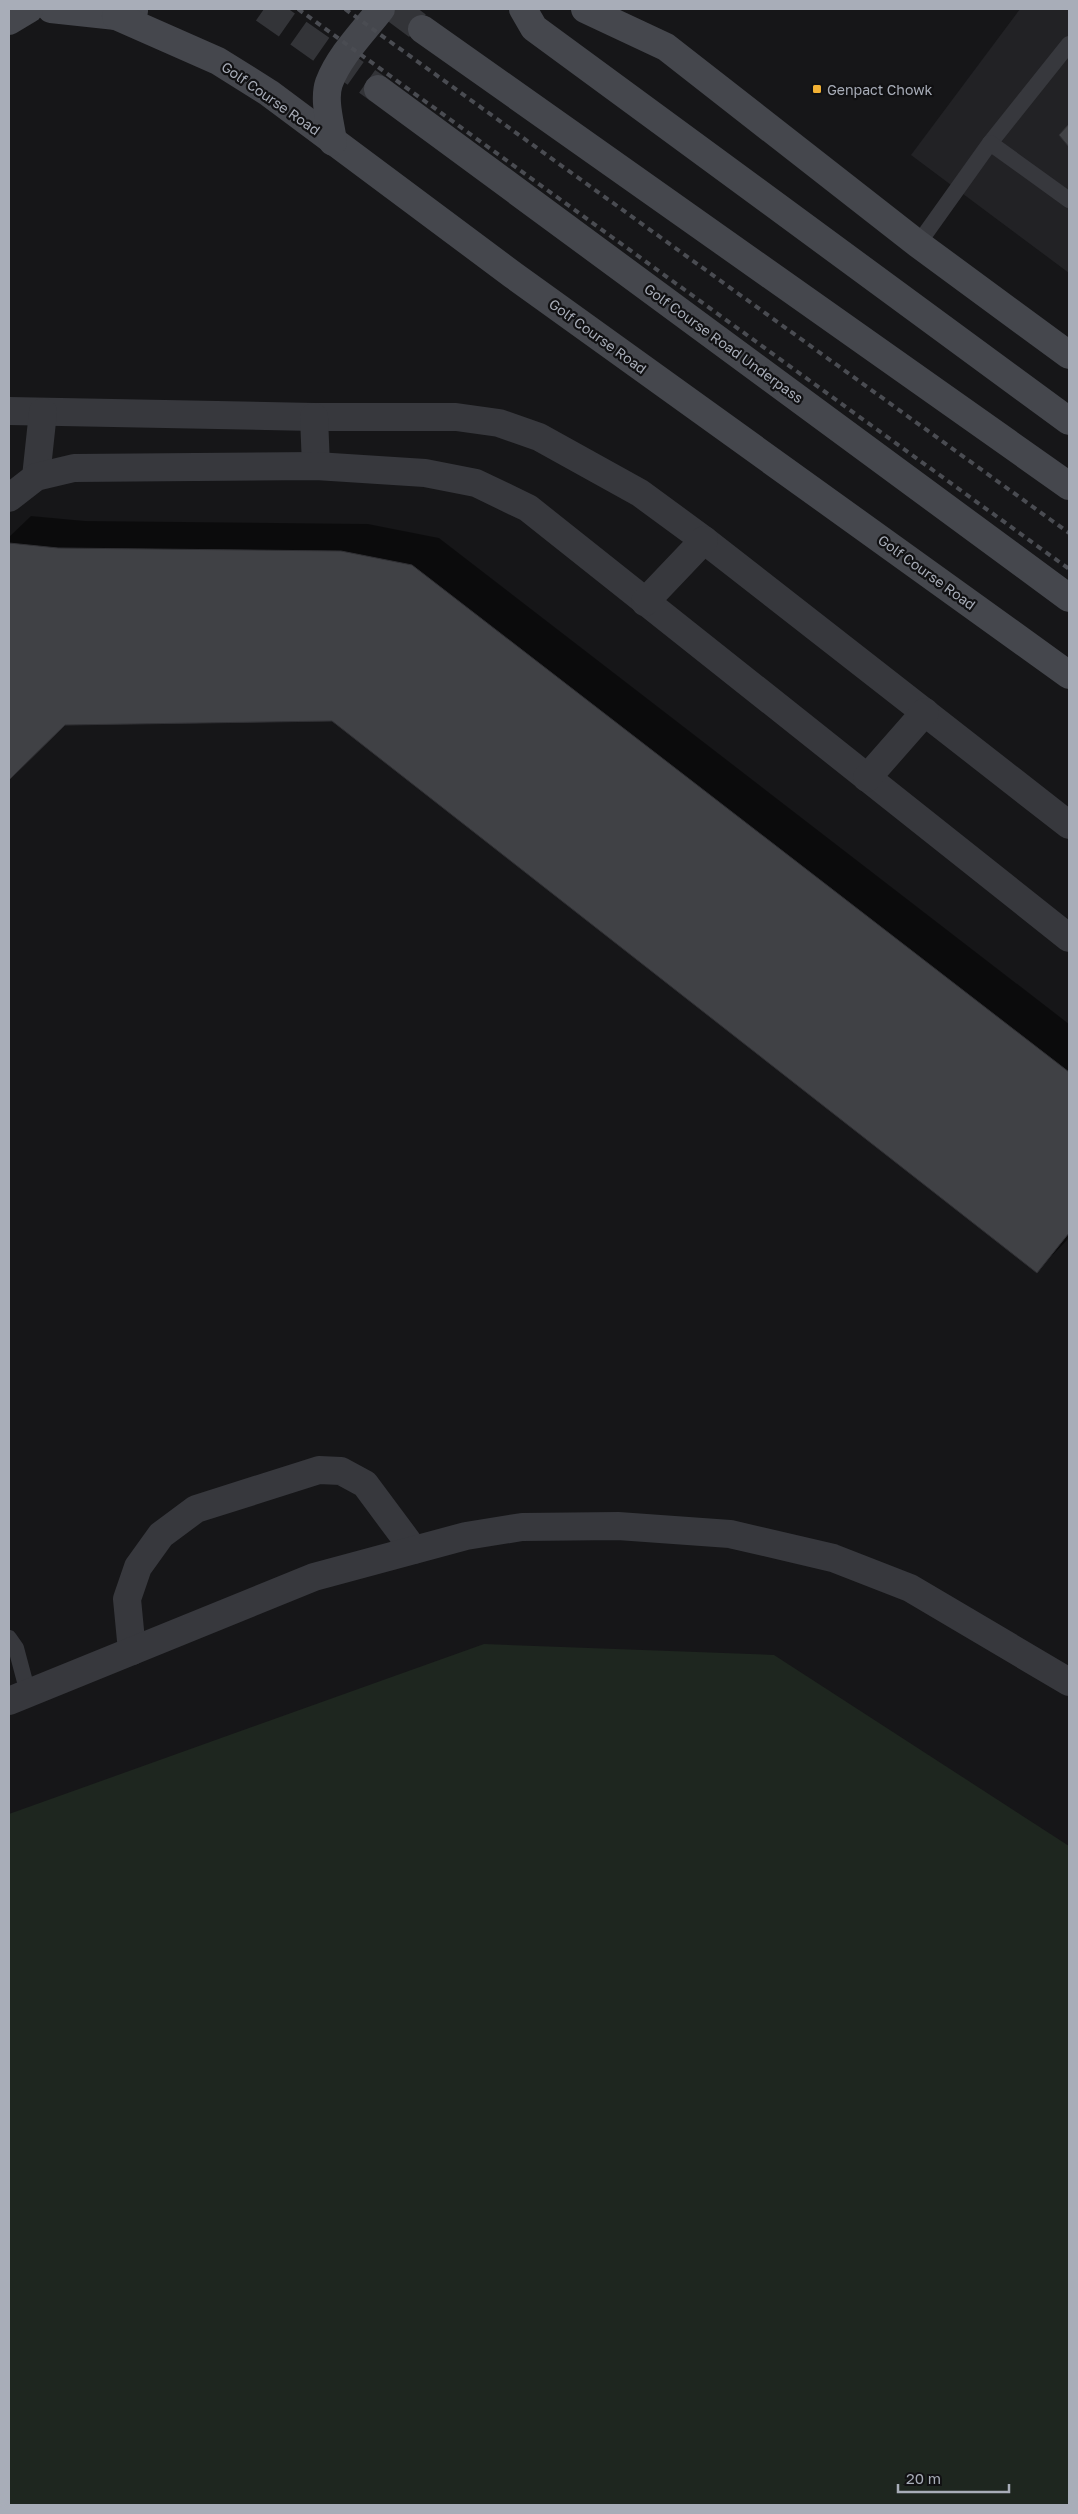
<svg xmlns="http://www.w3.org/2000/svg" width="1078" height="2514" font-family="'Golos Text',sans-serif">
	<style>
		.built { fill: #222225 }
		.green { fill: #1e261f }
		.shadow { fill: #0007 }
		.building { fill: #404145; stroke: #303034 }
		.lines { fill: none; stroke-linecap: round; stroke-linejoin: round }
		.secondary-tunnel { stroke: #333438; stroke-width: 28; stroke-dasharray: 28 14; stroke-linecap: butt }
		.lane { stroke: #37383d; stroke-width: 16 }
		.street { stroke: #37383d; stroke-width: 28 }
		.secondary { stroke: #45474d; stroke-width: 28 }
		.rail { stroke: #4a4c52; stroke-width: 4; stroke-dasharray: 6 5; stroke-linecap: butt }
		.poi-dot { fill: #f2b134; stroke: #111113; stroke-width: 2 }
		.labels { text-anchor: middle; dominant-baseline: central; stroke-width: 4.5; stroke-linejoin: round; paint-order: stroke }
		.poi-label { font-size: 14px; fill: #a8adb8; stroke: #111113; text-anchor: start }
		.street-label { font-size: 14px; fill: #a8adb8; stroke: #111113 }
	</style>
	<rect width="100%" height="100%" fill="#161618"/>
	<polygon class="built" points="1020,9 1069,9 1069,273 911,155"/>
	<polygon class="green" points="484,1644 774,1655 1069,1846 1069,2505 9,2505 9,1814"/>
	<polygon class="shadow" points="31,516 85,521 368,524 439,538 1069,1024 1069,1238 1037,1271 333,719 64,723 9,778 9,537"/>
	<g class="building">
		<polygon points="1069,124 1069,147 1059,135"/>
		<polygon points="9,543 58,548 341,551 412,565 1069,1072 1069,1233 1037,1273 332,721 65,725 9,780"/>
	</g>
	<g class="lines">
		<g class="secondary-tunnel">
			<polyline points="264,9 378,89"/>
			<polyline points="395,9 422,29"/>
		</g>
		<g class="lane">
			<polyline points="990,143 1069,44"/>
			<polyline points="918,244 990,143 1069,200"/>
			<polyline points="9,1638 16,1648 28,1693"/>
		</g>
		<g class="street">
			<polyline points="9,411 314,417 456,417 499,423 539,437 640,493 704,540 1069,825"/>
			<polyline points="314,417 316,466"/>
			<polyline points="36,477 43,412"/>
			<polyline points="9,498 36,477 74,468 316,466 425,473 476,483 528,508 1069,938"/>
			<polyline points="645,602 704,540"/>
			<polyline points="867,778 925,712"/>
			<polyline points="132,1651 127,1599 138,1567 161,1535 196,1509 319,1470 341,1471 365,1484 414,1550"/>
			<polyline points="9,1701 314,1577 466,1536 522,1527 618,1526 730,1534 833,1558 910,1588 1069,1682"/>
		</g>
		<g class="secondary">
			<polyline points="51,9 116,16 134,11"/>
			<polyline points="523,9 534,28 1069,421"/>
			<polyline points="585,9 666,47 918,244 1069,355"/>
			<polyline points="116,16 218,61 269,93 513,275 1069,675"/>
			<polyline points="9,21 29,9"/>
			<polyline points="422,29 1069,486"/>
			<polyline points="378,89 1069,598"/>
			<path d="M333,142C331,125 323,100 329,83C339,56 364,31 381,9"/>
		</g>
		<g class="rail">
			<polyline points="298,9 1069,569"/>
			<polyline points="345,9 1069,533"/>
		</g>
	</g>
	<rect class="poi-dot" x="812" y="84" width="10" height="10" rx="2.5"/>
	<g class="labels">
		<g class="poi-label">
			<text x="827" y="89">Genpact Chowk</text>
		</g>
		<g class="street-label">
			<text transform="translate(271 98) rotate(35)">Golf Course Road</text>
			<text transform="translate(598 336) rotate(36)">Golf Course Road</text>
			<text transform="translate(724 343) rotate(36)">Golf Course Road Underpass</text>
			<text transform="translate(927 572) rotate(36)">Golf Course Road</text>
		</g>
	</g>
	<rect width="1078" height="2514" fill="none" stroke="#a8adb8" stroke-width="20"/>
	<path d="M898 2484v8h111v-8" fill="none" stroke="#a8adb8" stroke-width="2.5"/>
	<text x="906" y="2484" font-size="15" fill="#a8adb8" stroke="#111113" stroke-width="4" paint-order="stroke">20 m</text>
</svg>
